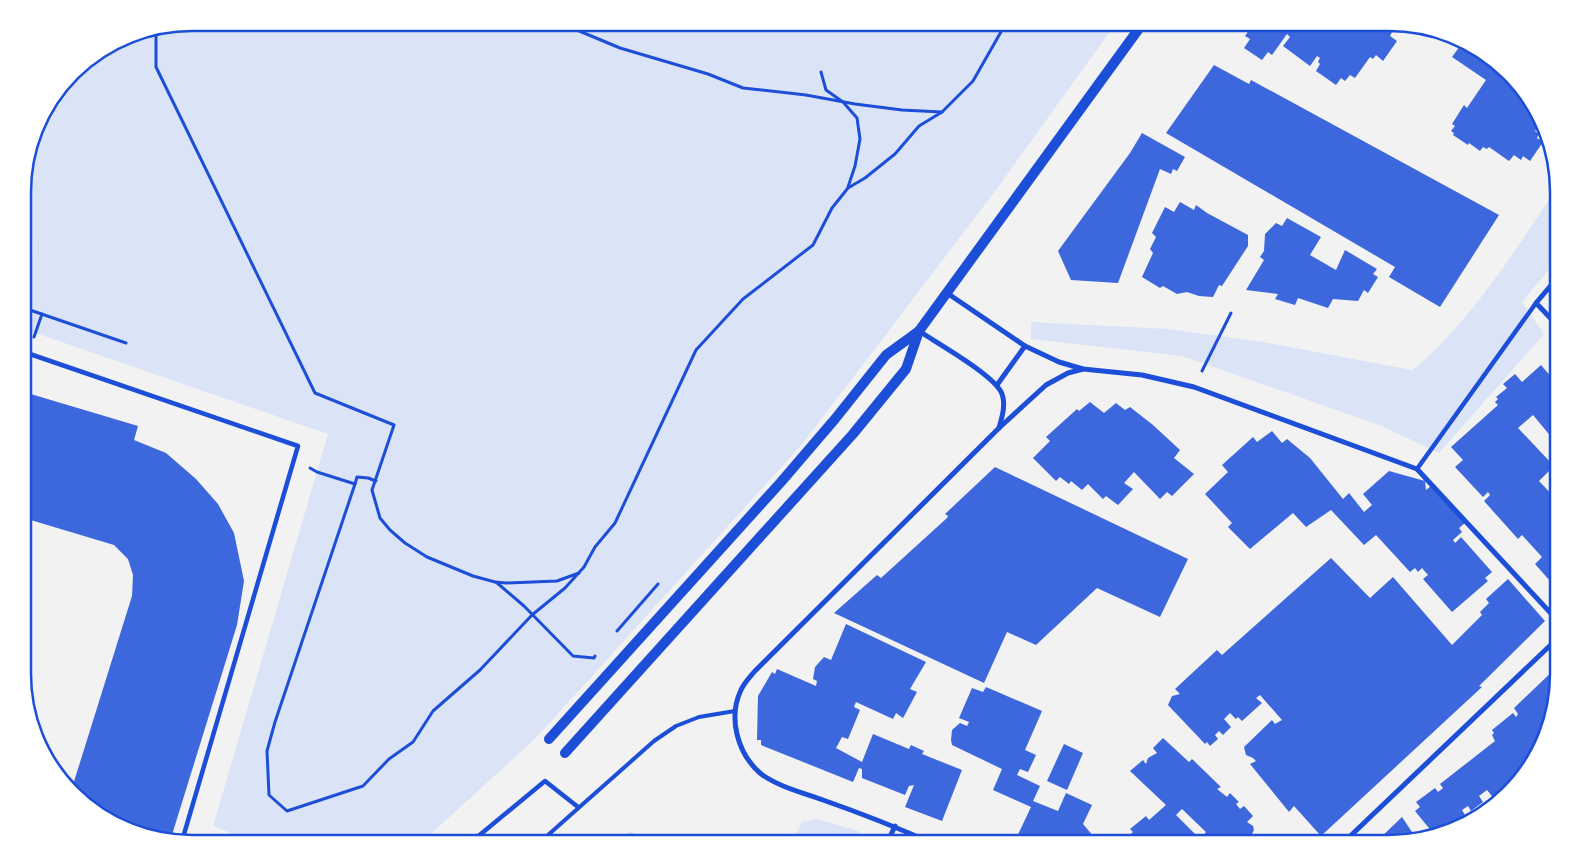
<svg xmlns="http://www.w3.org/2000/svg" width="1581" height="866" font-family="'Fira Sans',sans-serif">
	<style>
		.green { fill: #dbe4f7 }
		.lines { fill: none; stroke-linecap: round; stroke-linejoin: round }
		.stream { stroke: #bfd3fe; stroke-width: 9 }
		.building { fill: #3d67dc; fill-rule: evenodd }
		.path { stroke: #1d4ed8; stroke-width: 3 }
		.service { stroke: #1d4ed8; stroke-width: 4 }
		.pedestrian { stroke: #1d4ed8; stroke-width: 4.5 }
		.minor { stroke: #1d4ed8; stroke-width: 5 }
		.secondary { stroke: #1d4ed8; stroke-width: 10 }
		.rim { fill: none; stroke: #1d4ed8; stroke-width: 2.5 }
	</style>
	<rect width="100%" height="100%" fill="#f2f2f2"/>
	<g class="green">
		<polygon points="192,23 1116,23 999,186 804,442 536,738 421,843 228,843 231,833 213,826 328,434 24,329 24,170 40,117 80,65 127,35"/>
		<path d="M1558,186V259L1522,302L1544,334L1439,453L1379,425L1182,356L1031,339V322L1169,329L1263,342L1412,370C1427,359 1440,345 1453,331C1493,286 1525,236 1558,186Z"/>
		<polygon points="817,819 858,831 864,843 791,843 802,822"/>
	</g>
	<g class="lines">
		<polyline class="stream" points="627,843 631,837"/>
	</g>
	<g class="building">
		<polygon points="1254,23 1379,23 1392,32 1390,36 1397,41 1383,61 1376,55 1373,59 1370,57 1355,78 1350,75 1345,81 1341,78 1336,85 1316,71 1320,64 1318,62 1320,58 1317,56 1310,66 1283,46 1290,37 1287,34 1272,55 1268,52 1262,60 1244,48 1250,39 1245,36"/>
		<polygon points="1450,39 1474,45 1530,98 1540,129 1538,127 1535,131 1539,134 1537,138 1543,142 1530,161 1523,156 1521,160 1514,155 1509,161 1489,147 1487,149 1483,147 1480,151 1469,143 1468,145 1453,135 1454,133 1451,131 1455,126 1452,124 1464,105 1467,108 1486,80 1452,57 1460,46"/>
		<polygon points="1214,65 1249,84 1251,80 1499,215 1440,307 1389,277 1395,267 1166,133"/>
		<polygon points="1142,133 1185,157 1177,171 1173,169 1171,174 1160,169 1118,283 1071,280 1058,251 1130,153"/>
		<polygon points="1180,202 1194,210 1196,205 1207,213 1248,235 1248,246 1222,286 1219,285 1213,297 1199,296 1187,292 1177,294 1163,286 1160,288 1142,277 1153,253 1150,249 1156,237 1152,233 1165,207 1174,212"/>
		<polygon points="1287,218 1321,237 1310,255 1336,270 1345,250 1377,269 1373,274 1378,277 1368,293 1364,290 1358,301 1333,299 1328,308 1298,298 1295,305 1275,299 1278,294 1246,290 1264,260 1260,257 1264,251 1265,234 1276,223 1282,226"/>
		<polygon points="1541,365 1554,380 1551,383 1553,386 1558,382 1558,445 1533,415 1518,428 1554,466 1539,481 1558,501 1558,590 1535,564 1542,557 1522,535 1518,539 1484,501 1490,495 1488,492 1483,497 1455,467 1463,460 1451,447 1498,405 1495,402 1498,399 1496,397 1507,388 1503,384 1515,374 1522,382"/>
		<polygon points="24,392 138,426 134,440 166,453 196,479 218,504 234,533 244,581 237,625 171,838 107,821 72,788 132,596 133,575 128,559 114,545 24,518"/>
		<polygon points="1090,402 1104,413 1116,403 1125,410 1130,407 1153,425 1180,450 1174,458 1194,474 1172,496 1167,492 1160,499 1134,472 1124,483 1133,489 1118,505 1106,496 1103,499 1088,484 1082,490 1071,481 1069,484 1060,477 1056,481 1033,458 1050,441 1046,437 1077,409 1079,411"/>
		<polygon points="1272,431 1282,443 1287,439 1310,458 1343,499 1349,493 1364,512 1372,505 1363,494 1389,471 1425,481 1426,490 1431,486 1465,523 1459,528 1462,532 1453,540 1455,543 1461,537 1492,572 1485,578 1488,581 1452,612 1423,579 1428,575 1422,568 1418,572 1415,568 1410,572 1376,535 1364,545 1331,510 1306,527 1293,513 1250,549 1228,527 1232,523 1205,494 1228,472 1222,465 1253,437 1257,442"/>
		<polygon points="995,467 1188,559 1160,617 1097,588 1036,645 1007,632 984,683 834,613 877,575 881,578 947,518 948,516 945,514"/>
		<polygon points="1331,558 1370,598 1393,577 1452,645 1482,615 1480,612 1489,603 1486,599 1508,579 1545,621 1479,686 1482,687 1321,836 1294,806 1289,812 1250,764 1256,761 1253,758 1246,755 1244,747 1272,720 1275,724 1282,720 1260,695 1256,698 1262,703 1242,721 1238,717 1236,719 1230,713 1224,719 1231,727 1223,735 1219,731 1215,735 1218,739 1210,746 1207,742 1205,744 1168,705 1172,696 1180,694 1175,689 1217,650 1222,655"/>
		<polygon points="846,624 926,662 910,689 917,692 903,718 896,713 893,719 856,702 854,707 860,710 848,739 842,737 836,748 862,762 873,734 909,749 911,745 924,751 922,754 962,770 942,821 905,807 914,785 909,786 905,795 862,778 862,769 859,768 853,782 761,745 761,740 757,740 758,696 772,672 775,674 777,669 816,686 817,681 813,679 815,667 824,657 831,660"/>
		<polygon points="1558,666 1558,685 1536,759 1495,800 1487,790 1479,796 1483,802 1471,811 1468,806 1462,810 1467,818 1459,823 1460,825 1433,833 1415,811 1420,807 1416,802 1435,788 1438,792 1443,788 1440,784 1495,741 1492,735 1494,733 1492,730 1513,713 1516,717 1518,714 1514,708"/>
		<polygon points="986,687 1042,711 1025,750 1036,755 1028,772 1020,769 1017,775 1040,786 1033,801 1058,811 1066,793 1092,805 1083,824 1099,843 1061,842 1060,843 1014,843 1031,807 993,790 1002,769 952,745 951,740 952,730 960,723 967,726 969,722 959,718 972,688 983,692"/>
		<path d="M1163,738L1189,762L1192,759L1221,787L1217,789L1227,797L1230,793L1239,802L1236,804L1240,809L1244,806L1253,816L1247,822L1253,826L1254,830L1252,834L1258,839L1266,838L1268,843H1121L1133,832L1130,829L1146,816L1149,820L1166,805L1130,771L1143,760L1146,764L1148,758L1157,753L1153,748ZM1182,809L1206,832L1200,839L1176,815Z"/>
		<polygon points="1064,744 1083,753 1067,790 1047,781"/>
		<polygon points="1402,817 1416,838 1400,843 1375,843"/>
	</g>
	<g class="lines">
		<g class="path">
			<polyline points="560,23 620,48 708,74 743,88 806,95 855,104 902,110 942,112 973,81 1006,23"/>
			<polyline points="156,30 156,67 315,393 394,425 372,490 380,518 390,530 405,543 427,557 473,576 495,582 506,583 557,581 579,573"/>
			<polyline points="821,72 826,90 843,102 857,118 860,139 855,166 848,187"/>
			<polyline points="24,308 126,343"/>
			<polyline points="34,337 42,314"/>
			<polyline points="1202,371 1231,313"/>
			<polyline points="310,468 317,472 355,484"/>
			<polyline points="376,481 368,478 357,477 355,484 275,722 267,751 269,795 287,811 363,786 389,759 413,742 433,711 480,670 532,615 565,588 584,567 595,547 615,523 696,350 743,299 813,245 832,208 848,188 865,178 895,154 919,126 942,112"/>
			<polyline points="496,582 524,606 573,656 594,658 595,656"/>
			<polyline points="617,631 658,584"/>
		</g>
		<polyline class="service" points="539,843 654,741 676,726 699,717 735,711"/>
		<g class="pedestrian">
			<polyline points="24,352 298,446 182,841"/>
			<polyline points="1417,469 1536,303"/>
			<polyline points="470,843 545,781 578,807"/>
		</g>
		<g class="minor">
			<polyline points="1558,277 1536,303 1558,326"/>
			<polyline points="947,293 1025,346 1059,362 1083,369 1142,375 1194,387 1417,469 1558,621"/>
			<path d="M919,331C937,343 996,376 1002,394C1006,405 1002,417 999,428"/>
			<polyline points="997,385 1025,346"/>
			<polyline points="887,843 895,826"/>
			<path d="M932,843C896,827 860,813 823,800C804,793 776,786 760,773C737,753 728,717 741,690C744,683 750,677 755,671L999,428L1046,385L1068,373L1083,369"/>
			<polyline points="1343,843 1558,638"/>
		</g>
		<g class="secondary">
			<polyline points="549,739 781,482 835,419 886,355 919,331"/>
			<polyline points="565,753 853,434 906,369 919,331 1143,23"/>
		</g>
	</g>
	<path d="M0 0H1581V866H0ZM192 31H1389A161 161 0 0 1 1550 192V674A161 161 0 0 1 1389 835H192A161 161 0 0 1 31 674V192A161 161 0 0 1 192 31Z" fill="#fff" fill-rule="evenodd"/>
	<path class="rim" d="M192 31H1389A161 161 0 0 1 1550 192V674A161 161 0 0 1 1389 835H192A161 161 0 0 1 31 674V192A161 161 0 0 1 192 31Z"/>
</svg>
